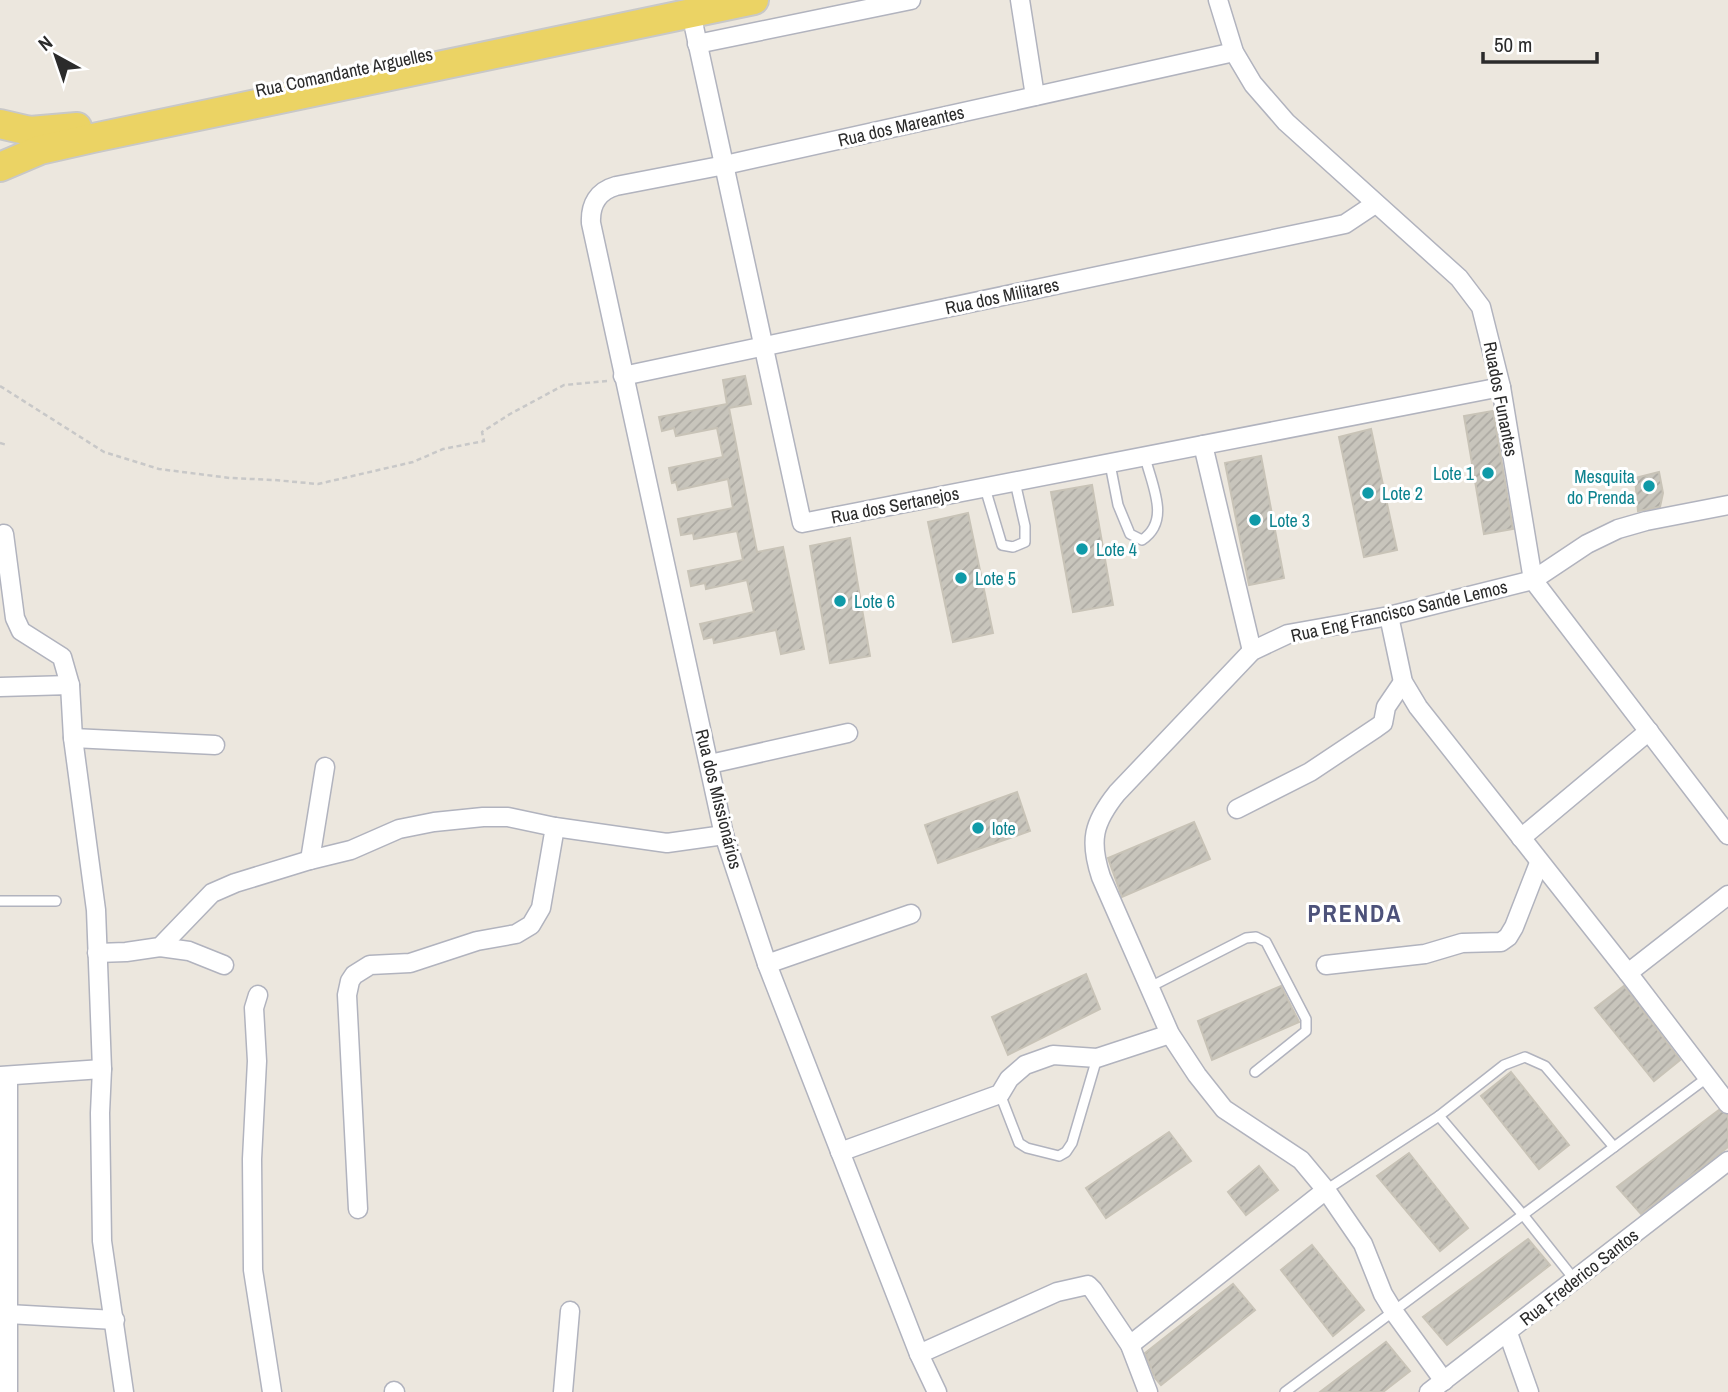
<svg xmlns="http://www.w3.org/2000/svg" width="1728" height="1392" font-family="'Archivo Narrow',sans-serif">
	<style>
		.building { fill: url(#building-hatch); stroke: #c8c3b7; stroke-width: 2 }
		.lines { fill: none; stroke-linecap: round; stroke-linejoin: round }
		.service-casing { stroke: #b1b3be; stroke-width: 12 }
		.minor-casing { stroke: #b1b3be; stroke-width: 21 }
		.primary-casing { stroke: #c8c8c8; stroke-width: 32 }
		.path { stroke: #c8c8c8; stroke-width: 2.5; stroke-dasharray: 5 3.5; stroke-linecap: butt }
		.service { stroke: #fff; stroke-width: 9 }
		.minor { stroke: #fff; stroke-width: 18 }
		.primary { stroke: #ebd364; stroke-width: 28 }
		.culture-dot { fill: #0f9aa8; stroke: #fff; stroke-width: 2.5 }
		.labels { text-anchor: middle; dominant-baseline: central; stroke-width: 6; stroke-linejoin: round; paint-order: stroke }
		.street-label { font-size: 18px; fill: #2b2b2b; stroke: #fff }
		.culture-label { font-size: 18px; fill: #0d838f; stroke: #fff; text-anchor: start }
		.district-label { font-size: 24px; font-weight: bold; letter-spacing: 2px; fill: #4d527a; stroke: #fff }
	</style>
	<defs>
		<pattern id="building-hatch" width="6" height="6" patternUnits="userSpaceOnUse" patternTransform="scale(1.75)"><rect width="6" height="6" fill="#c8c5bc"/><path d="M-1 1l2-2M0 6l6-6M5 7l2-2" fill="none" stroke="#aca9a2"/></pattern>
	</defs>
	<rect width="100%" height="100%" fill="#ece7de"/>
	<g class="building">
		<polygon points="745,376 751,404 729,408 757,552 783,547 804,649 781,654 776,630 714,643 713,637 704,639 700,624 754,612 747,580 706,589 705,583 691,586 688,571 743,560 737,531 694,539 693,533 681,535 678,519 733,508 728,479 678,490 676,482 672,483 669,468 723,457 717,428 676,436 674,428 662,431 659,417 727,404 723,380"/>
		<polygon points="1493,411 1513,529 1484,534 1464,416"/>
		<polygon points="1371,429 1397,550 1364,557 1339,437"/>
		<polygon points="1261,456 1284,578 1249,585 1225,463"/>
		<polygon points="1659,472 1663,493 1660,507 1638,511 1635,478"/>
		<polygon points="1092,485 1113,605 1073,612 1051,492"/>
		<polygon points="968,513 993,633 953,642 928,522"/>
		<polygon points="850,538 870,656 830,663 810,546"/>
		<polygon points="1017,792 1030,831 938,863 925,825"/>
		<polygon points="1194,822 1210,859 1122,897 1108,858"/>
		<polygon points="1086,974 1100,1009 1008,1055 992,1017"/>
		<polygon points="1281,986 1299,1022 1212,1060 1198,1021"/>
		<polygon points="1624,986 1680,1060 1654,1081 1595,1008"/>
		<polygon points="1511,1072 1569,1145 1539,1169 1481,1096"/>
		<polygon points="1719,1110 1728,1115 1728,1147 1641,1214 1617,1187"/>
		<polygon points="1169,1132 1191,1161 1106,1218 1086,1188"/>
		<polygon points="1409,1153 1468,1228 1440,1251 1377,1176"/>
		<polygon points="1259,1166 1278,1190 1246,1215 1228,1192"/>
		<polygon points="1528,1239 1550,1265 1447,1345 1423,1317"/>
		<polygon points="1312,1245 1364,1310 1333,1336 1281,1270"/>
		<polygon points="1233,1284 1255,1310 1161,1385 1155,1378 1145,1353"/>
		<polygon points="1386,1342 1410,1371 1383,1392 1320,1392"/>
	</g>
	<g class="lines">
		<defs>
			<g id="service">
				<path d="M1110,464L1118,505L1130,534L1142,540C1171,521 1152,486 1145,457"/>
				<polyline points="985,488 1002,545 1013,547 1025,542 1025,526 1015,482"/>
				<polyline points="0,901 56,901"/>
				<polyline points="1150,987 1246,938 1256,937 1266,942 1306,1019 1306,1031 1255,1072"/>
				<polyline points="1000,1094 1019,1143 1027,1148 1059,1156 1066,1152 1072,1143 1097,1058"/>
				<polyline points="1439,1116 1524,1216 1574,1279"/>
				<polyline points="1326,1190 1439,1116 1504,1065 1525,1057 1545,1066 1614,1147"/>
				<polyline points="1285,1392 1708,1077"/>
			</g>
			<g id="minor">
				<polyline points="1020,0 1035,96"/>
				<polyline points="1218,0 1234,52 1253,84 1286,122 1459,278 1481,307 1501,387 1533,580 1728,835"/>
				<polyline points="691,13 802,523 1501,387"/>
				<polyline points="697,44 911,0"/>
				<polyline points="623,376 1345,224 1375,204"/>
				<polyline points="1203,445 1252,651"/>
				<polyline points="4,534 15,618 21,631 62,657 70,685"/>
				<polyline points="1389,616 1403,682 1418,707 1628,973 1728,1104"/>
				<polyline points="0,687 70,685 73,738 96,910 102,1069 100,1113 102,1241 124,1392"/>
				<polyline points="73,738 215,745"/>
				<polyline points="710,764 848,733"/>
				<polyline points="1237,809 1310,772 1376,728 1383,723 1386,707 1403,682"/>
				<polyline points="1521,838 1649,731"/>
				<polyline points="310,860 325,767"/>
				<polyline points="160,947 189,951 224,965"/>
				<polyline points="97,953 126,952 160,947 212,893 235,883 310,860 351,850 399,829 434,822 483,817 508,817 555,827 667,843 724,835"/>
				<polyline points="767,964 911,914"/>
				<polyline points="1326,965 1425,954 1462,943 1501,942 1508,937 1514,927 1539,863"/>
				<polyline points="1628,973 1728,895"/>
				<polyline points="258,995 254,1008 257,1061 252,1159 253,1270 272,1392"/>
				<polyline points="0,1076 102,1069"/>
				<polyline points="840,1152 1000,1094 1009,1079 1025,1065 1053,1055 1097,1058 1170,1034"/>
				<polyline points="358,1209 347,995 350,981 354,975 370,965 410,963 477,941 516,934 531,925 541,908 555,827"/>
				<polyline points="8,1314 115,1320"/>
				<polyline points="1508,1333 1529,1392"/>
				<polyline points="1130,1345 1326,1190"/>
				<polyline points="919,1354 1057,1292 1088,1285 1093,1290 1130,1345 1148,1392"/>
				<path d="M1444,1381L1394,1312L1383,1294L1363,1244L1326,1190L1301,1160L1224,1109L1197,1075L1170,1034L1101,877C1089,841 1093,823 1117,793L1252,651L1288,634L1389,616L1533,580L1587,544L1618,529L1646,521L1728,505"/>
				<polyline points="394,1391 395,1392"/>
				<polyline points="8,1392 8,1076"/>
				<polyline points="563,1392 570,1311"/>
				<path d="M937,1392L919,1354L767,964L724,835L591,223C590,204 598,191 616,186L725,165L1234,52"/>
				<polyline points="1429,1392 1728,1161"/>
			</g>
			<g id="primary">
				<polyline points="0,124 30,131 77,127"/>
				<polyline points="0,167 40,150 93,138 754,0"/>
			</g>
		</defs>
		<use href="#service" class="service-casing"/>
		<use href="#minor" class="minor-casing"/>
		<use href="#primary" class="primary-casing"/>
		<g class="path">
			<polyline points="0,386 104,452 159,469 230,478 274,480 318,484 413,462 443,449 484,441 482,432 510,414 564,385 608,381"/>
			<polyline points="0,443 7,445"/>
		</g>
		<use href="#service" class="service"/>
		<use href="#minor" class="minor"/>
		<use href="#primary" class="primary"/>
	</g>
	<g class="culture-dot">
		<circle cx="1488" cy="473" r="7"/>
		<circle cx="1649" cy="486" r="7"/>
		<circle cx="1368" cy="493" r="7"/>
		<circle cx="1255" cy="520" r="7"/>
		<circle cx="1082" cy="549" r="7"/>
		<circle cx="961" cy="578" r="7"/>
		<circle cx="840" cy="601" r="7"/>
		<circle cx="978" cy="828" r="7"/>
	</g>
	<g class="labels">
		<g class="street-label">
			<text transform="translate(344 72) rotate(-12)">Rua Comandante Arguelles</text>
			<text transform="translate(901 126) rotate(-13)">Rua dos Mareantes</text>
			<text transform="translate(1002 296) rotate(-12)">Rua dos Militares</text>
			<text transform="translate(1501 399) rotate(79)">Ruados Funantes</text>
			<text transform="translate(895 505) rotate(-11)">Rua dos Sertanejos</text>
			<text transform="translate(1399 611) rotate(-13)">Rua Eng Francisco Sande Lemos</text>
			<text transform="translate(719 799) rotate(76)">Rua dos Missionários</text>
			<text transform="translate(1579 1277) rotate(-38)">Rua Frederico Santos</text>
		</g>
		<g class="culture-label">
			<text x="1474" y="473" text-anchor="end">Lote 1</text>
			<text x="1635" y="476" text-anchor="end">Mesquita<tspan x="1635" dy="21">do Prenda</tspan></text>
			<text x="1382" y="493">Lote 2</text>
			<text x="1269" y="520">Lote 3</text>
			<text x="1096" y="549">Lote 4</text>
			<text x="975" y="578">Lote 5</text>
			<text x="854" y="601">Lote 6</text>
			<text x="992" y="828">lote</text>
		</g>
		<g class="district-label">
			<text x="1355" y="913">PRENDA</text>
		</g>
	</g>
	<g transform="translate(56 56) rotate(320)" stroke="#ffffff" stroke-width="5" paint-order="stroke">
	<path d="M0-5L12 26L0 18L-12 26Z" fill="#2b2b2b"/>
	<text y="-10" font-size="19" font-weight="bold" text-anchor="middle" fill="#2b2b2b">N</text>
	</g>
	<path d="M1483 52v10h114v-10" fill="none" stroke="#2b2b2b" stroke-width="3.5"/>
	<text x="1494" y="52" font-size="21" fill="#2b2b2b" stroke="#ffffff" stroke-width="5" paint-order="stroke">50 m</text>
</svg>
